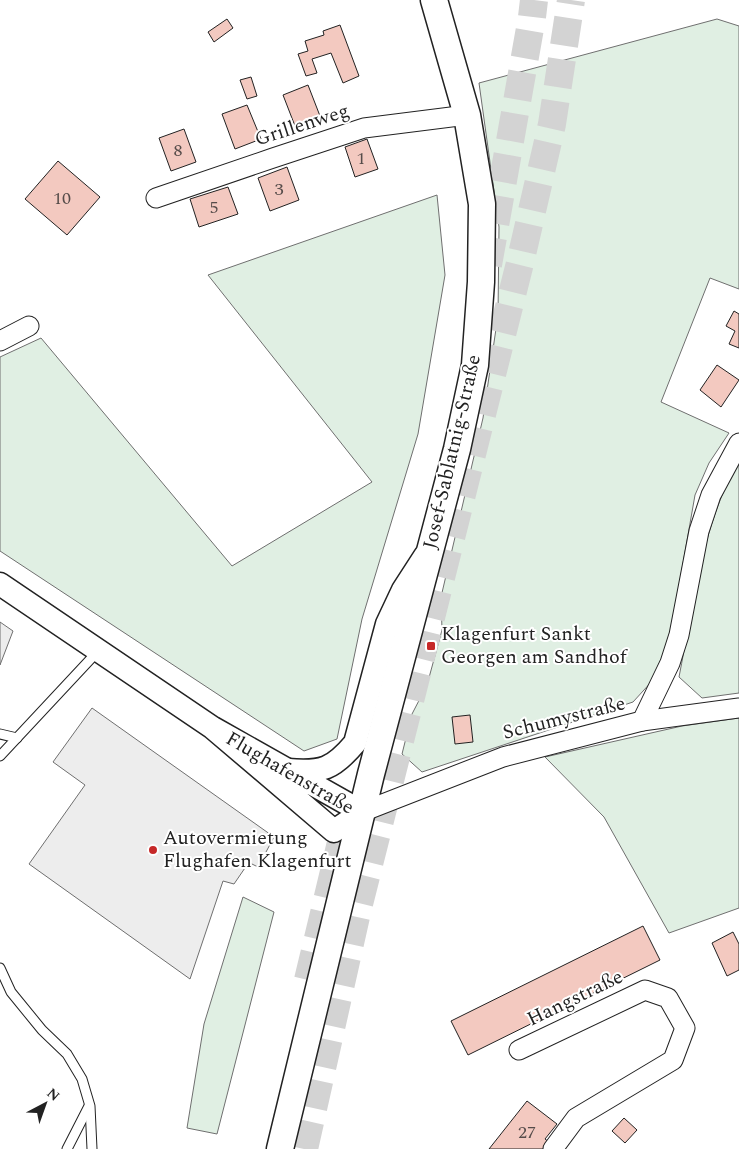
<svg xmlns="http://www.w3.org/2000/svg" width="739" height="1149" font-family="Spectral,serif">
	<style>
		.green { fill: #e0efe3; stroke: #6f6f6f }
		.parking { fill: #ededed; stroke: #6f6f6f }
		.building { fill: #f3c9c0; stroke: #222 }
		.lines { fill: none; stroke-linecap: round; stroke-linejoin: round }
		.motorway-tunnel { stroke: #d3d3d3; stroke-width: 28; stroke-dasharray: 28 14; stroke-linecap: butt }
		.service-casing { stroke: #222; stroke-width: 11 }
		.minor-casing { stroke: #222; stroke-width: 21 }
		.tertiary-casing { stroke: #222; stroke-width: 25 }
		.secondary-casing { stroke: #222; stroke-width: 29 }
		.service { stroke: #fff; stroke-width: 9 }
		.minor { stroke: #fff; stroke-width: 19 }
		.tertiary { stroke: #fff; stroke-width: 22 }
		.secondary { stroke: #fff; stroke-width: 26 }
		.poi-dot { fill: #c62828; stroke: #fff; stroke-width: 2 }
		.labels { text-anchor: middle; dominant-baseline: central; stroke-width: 4; stroke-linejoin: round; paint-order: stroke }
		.number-label { font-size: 18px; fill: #564c4a }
		.street-label { font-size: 20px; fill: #222; stroke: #fff }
		.poi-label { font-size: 20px; fill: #222; stroke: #fff; text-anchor: start }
	</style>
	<rect width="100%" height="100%" fill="#fff"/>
	<g class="green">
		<polygon points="717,19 739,26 739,289 710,278 661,402 729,433 709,463 695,495 668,649 654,679 633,702 422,772 402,754 412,714 427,685 442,630 441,597 483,418 498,315 499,227 479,83"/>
		<polygon points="437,195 445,275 418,434 362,619 337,739 304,751 0,551 0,357 41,338 232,566 372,482 208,275"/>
		<path d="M739,461V693L702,698L679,677C693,607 702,523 739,461Z"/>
		<polygon points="739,718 739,908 669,933 604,817 545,757 682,726"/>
		<polygon points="243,897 274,912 217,1134 187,1128 204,1024"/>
	</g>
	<g class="parking">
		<polygon points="0,622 13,631 0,665"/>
		<polygon points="92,708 274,837 258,867 250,863 247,865 234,884 223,881 190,979 29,864 85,785 53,762"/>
	</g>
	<g class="building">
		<polygon points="227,19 233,28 214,42 208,32"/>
		<polygon points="340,25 359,76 343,83 331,53 312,59 317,73 306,76 298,54 308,51 305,41 324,35 323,31"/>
		<polygon points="251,77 257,96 247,99 240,80"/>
		<polygon points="308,85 320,116 295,126 283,95"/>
		<polygon points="247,105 261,139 235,149 222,114"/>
		<polygon points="184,129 196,162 171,171 159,138"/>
		<polygon points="367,139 378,169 355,177 345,147"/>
		<polygon points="58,161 100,197 67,235 25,199"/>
		<polygon points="287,167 299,200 270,211 258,178"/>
		<polygon points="228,187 238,214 199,227 190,199"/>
		<polygon points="734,311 739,314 739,348 729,344 735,331 726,326"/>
		<polygon points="717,365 739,380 721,407 700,390"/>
		<polygon points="470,715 473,742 455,744 452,717"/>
		<polygon points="643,926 660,960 468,1055 451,1021"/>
		<polygon points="733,932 739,944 739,970 727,976 712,943"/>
		<polygon points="527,1101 557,1124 545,1139 549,1142 543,1149 489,1149"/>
		<polygon points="624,1118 637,1130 625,1143 612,1131"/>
	</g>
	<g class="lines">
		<g class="motorway-tunnel">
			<polyline points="488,265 532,17 534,0"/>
			<polyline points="308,980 343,834"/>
			<polyline points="304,1149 357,912 520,263 552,124 571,0"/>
		</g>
		<defs>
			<g id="service">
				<polyline points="0,734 17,738"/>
				<polyline points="0,756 99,650"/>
				<polyline points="0,968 11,992 42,1030 67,1054 82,1079 90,1106 92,1149"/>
				<polyline points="67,1149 89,1106"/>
			</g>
			<g id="minor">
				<polyline points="156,198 273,158 364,128 467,115"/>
				<polyline points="0,341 29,326"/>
				<polyline points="642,721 739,708"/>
				<polyline points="362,812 503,757 642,721 670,663 679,635 699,531 711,495 739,443"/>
				<polyline points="519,1050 645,990 668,998 685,1028 673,1060 576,1118 553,1149"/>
			</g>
			<g id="tertiary">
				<polyline points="0,584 213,728 362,812 334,831 213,728"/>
				<path d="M288,770C322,773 333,769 355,743L387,624L403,590L425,556"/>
			</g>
			<polyline id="secondary" points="280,1149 371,774 457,449 475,365 481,282 482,204 467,115 434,0"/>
		</defs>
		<use href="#service" class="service-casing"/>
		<use href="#minor" class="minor-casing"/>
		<use href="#tertiary" class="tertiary-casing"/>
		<use href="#secondary" class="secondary-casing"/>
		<use href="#service" class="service"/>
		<use href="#minor" class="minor"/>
		<use href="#tertiary" class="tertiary"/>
		<use href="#secondary" class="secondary"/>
	</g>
	<g class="poi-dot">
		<rect x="426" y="641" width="10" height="10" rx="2.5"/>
		<circle cx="153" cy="850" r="5"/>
	</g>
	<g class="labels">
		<g class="number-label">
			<text x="178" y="150">8</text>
			<text x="361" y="158">1</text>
			<text x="279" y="189">3</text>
			<text x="62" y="198">10</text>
			<text x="214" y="207">5</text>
			<text x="527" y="1132">27</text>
		</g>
		<g class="street-label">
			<text transform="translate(302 125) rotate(-18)">Grillenweg</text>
			<text transform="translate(452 452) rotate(-77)">Josef-Sablatnig-Straße</text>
			<text transform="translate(564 718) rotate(-14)">Schumystraße</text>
			<text transform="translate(290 773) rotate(30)">Flughafenstraße</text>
			<text transform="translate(575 998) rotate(-26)">Hangstraße</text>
		</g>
		<g class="poi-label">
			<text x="441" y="634">Klagenfurt Sankt<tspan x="441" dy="23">Georgen am Sandhof</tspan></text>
			<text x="163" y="838">Autovermietung<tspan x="163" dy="23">Flughafen Klagenfurt</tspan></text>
		</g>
	</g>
	<g transform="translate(45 1104) rotate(41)" stroke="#ffffff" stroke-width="4" paint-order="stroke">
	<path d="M0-4L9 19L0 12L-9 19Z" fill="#222222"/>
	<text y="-8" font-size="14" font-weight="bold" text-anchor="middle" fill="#222222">N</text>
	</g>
</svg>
